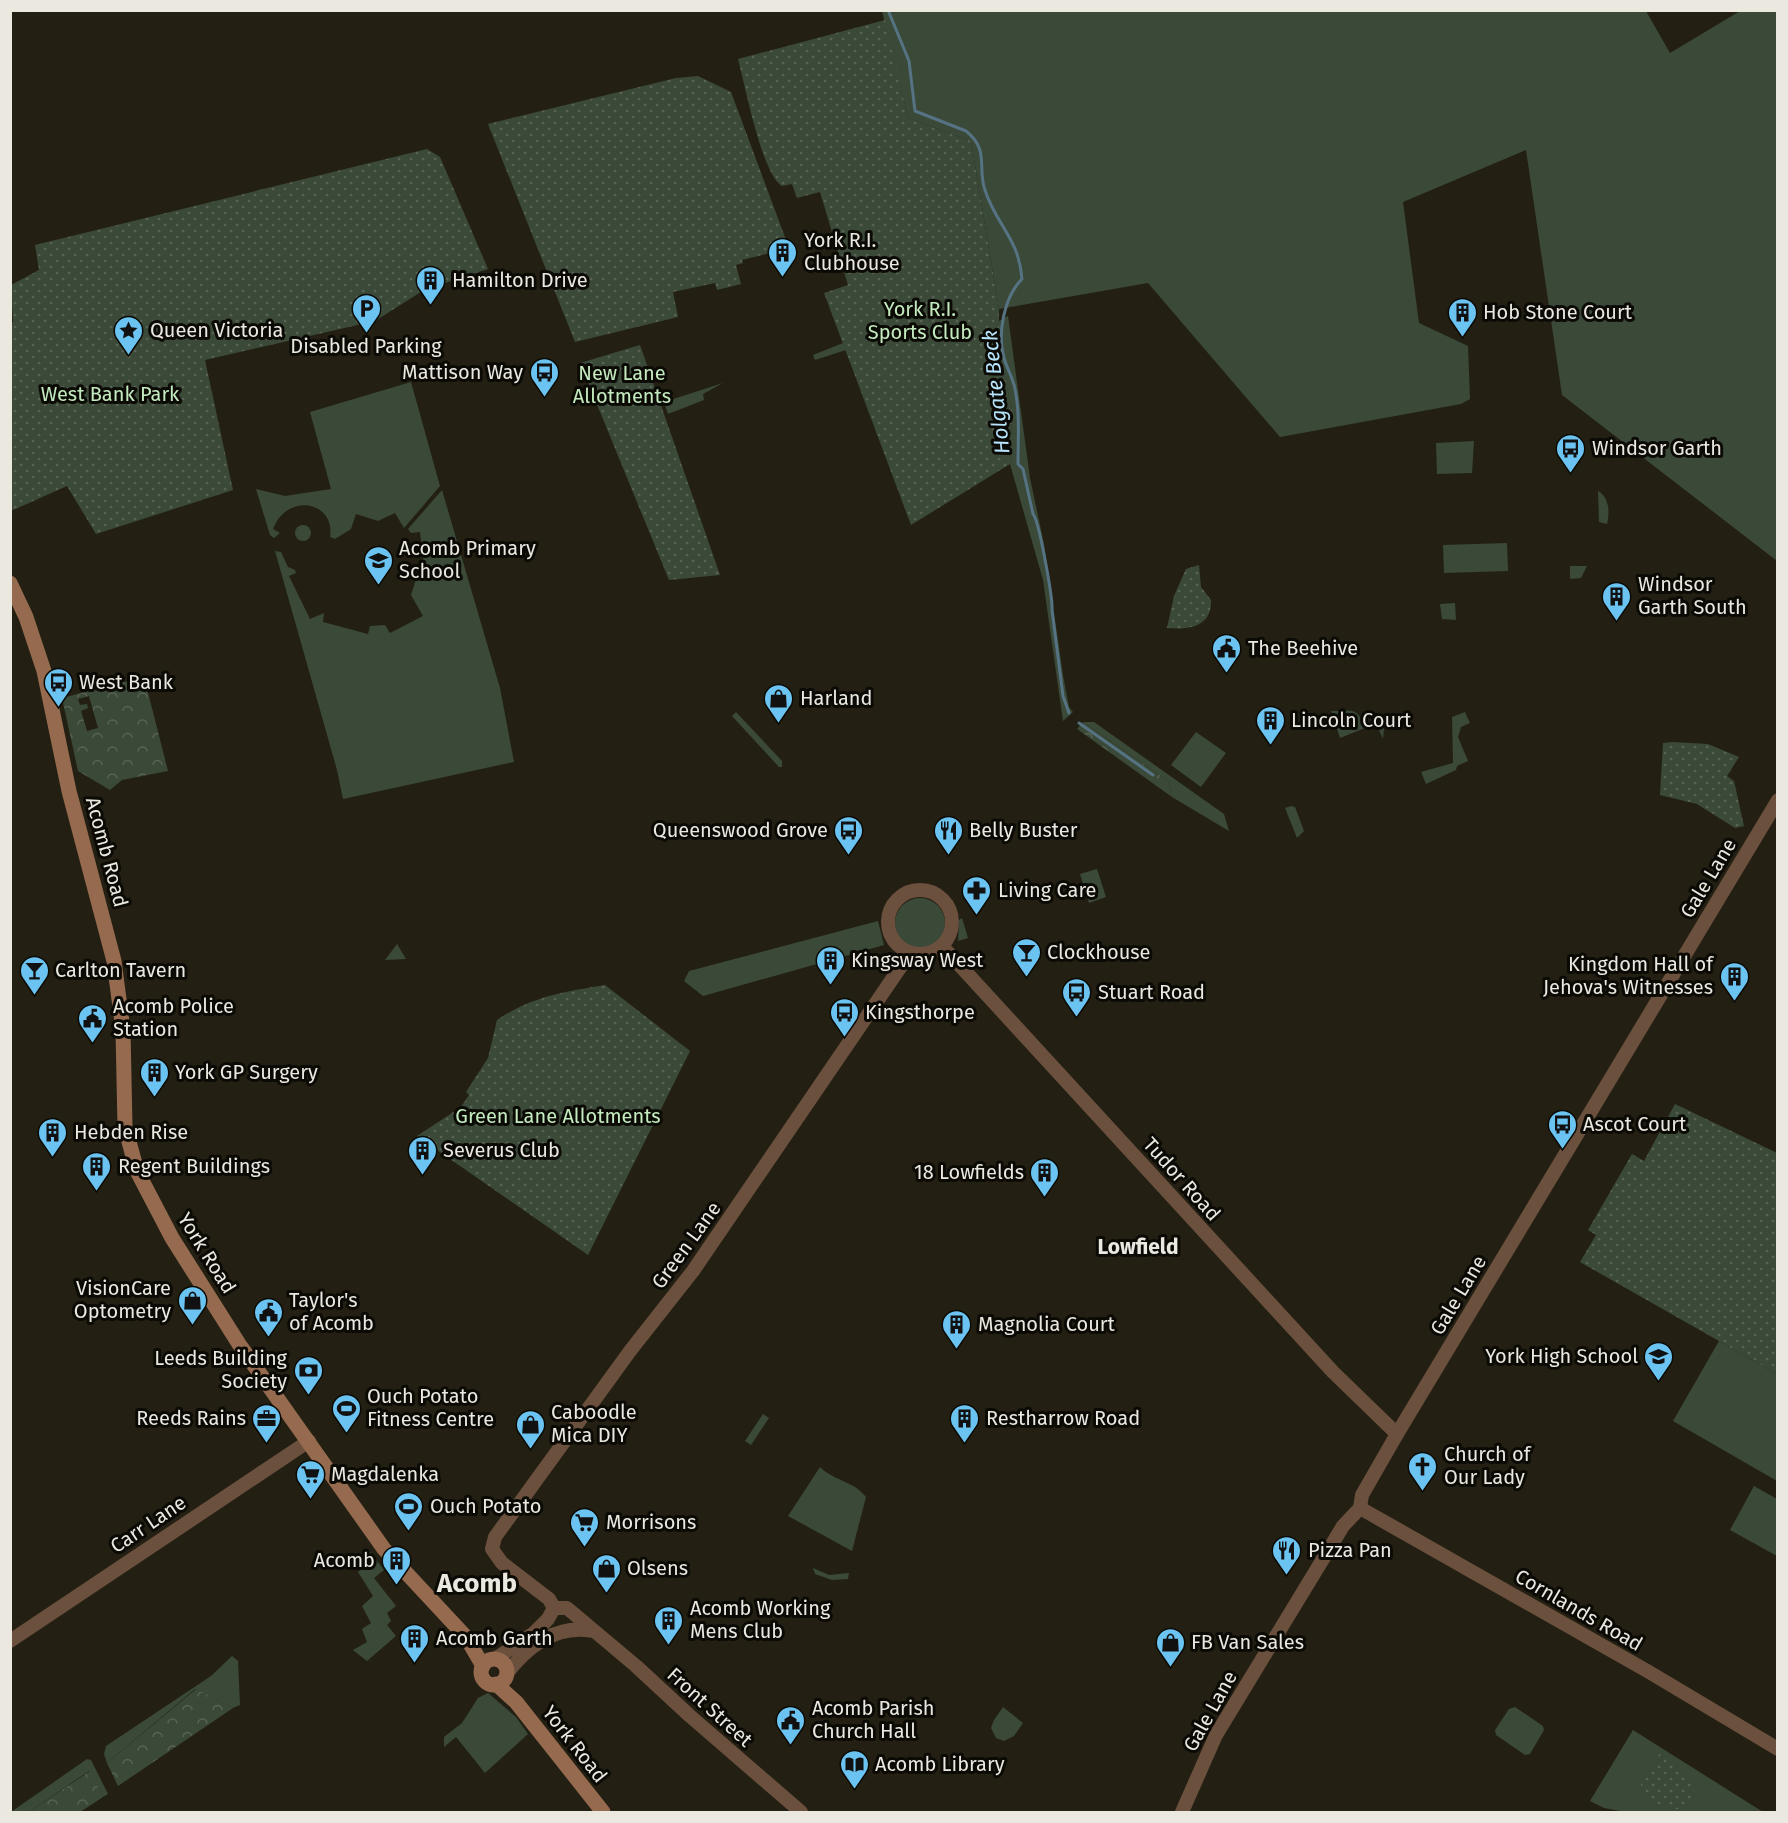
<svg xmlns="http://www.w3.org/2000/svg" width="1788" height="1823" font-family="'Fira Sans',sans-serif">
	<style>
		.grass { fill: #3b4939 }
		.forest { fill: url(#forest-crowns); fill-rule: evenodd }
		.park { fill: url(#park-dots) }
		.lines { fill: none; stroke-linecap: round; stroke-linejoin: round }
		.stream { stroke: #557382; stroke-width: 3 }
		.tertiary { stroke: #6b503e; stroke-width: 14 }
		.secondary { stroke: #966a4e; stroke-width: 15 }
		.labels { text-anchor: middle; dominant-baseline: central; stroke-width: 6; stroke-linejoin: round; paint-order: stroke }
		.poi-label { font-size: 20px; fill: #eae8df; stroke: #0b0a05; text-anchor: start }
		.park-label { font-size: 20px; fill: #c4ebbf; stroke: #0b0a05 }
		.street-label { font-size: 20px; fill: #eae8df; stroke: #0b0a05 }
		.water-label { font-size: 21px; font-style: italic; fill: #b7e4fc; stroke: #0b0a05 }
		.neighbourhood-label { font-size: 21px; font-weight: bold; fill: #eae8df; stroke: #0b0a05 }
		.district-label { font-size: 26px; font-weight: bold; fill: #eae8df; stroke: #0b0a05 }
	</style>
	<defs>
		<pattern id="forest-crowns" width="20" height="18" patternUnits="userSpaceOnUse" patternTransform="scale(1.5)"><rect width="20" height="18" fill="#3b4939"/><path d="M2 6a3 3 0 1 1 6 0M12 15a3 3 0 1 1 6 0" fill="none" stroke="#586355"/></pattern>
		<pattern id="park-dots" width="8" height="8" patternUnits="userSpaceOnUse" patternTransform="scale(1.5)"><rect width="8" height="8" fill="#3b4939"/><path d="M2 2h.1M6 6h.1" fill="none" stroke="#586355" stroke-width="1.8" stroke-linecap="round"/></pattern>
	</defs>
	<rect width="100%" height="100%" fill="#232013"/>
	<g class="grass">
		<polygon points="882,11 1646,11 1670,53 1740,11 1776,11 1777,561 1562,395 1526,150 1403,202 1419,323 1468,346 1470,399 1461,404 1280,437 1148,283 999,309 971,141 908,118"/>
		<polygon points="1008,316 1030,478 1044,544 1063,675 1069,707 1073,712 1063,721 1043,580 1010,464 1012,409 999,351 999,321"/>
		<polygon points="843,343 846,350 815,360 813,355"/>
		<path d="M411,382L440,486L404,528L395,513L378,521L356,514L351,529L335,539L330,537C336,502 288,491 273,529L280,533L274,538L270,535L256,489L285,496L331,489L310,412Z"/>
		<polygon points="723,383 703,394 704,400 668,414 664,402"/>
		<polygon points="1474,441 1472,473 1437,474 1436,443"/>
		<polygon points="442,490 500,688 514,762 343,799 337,770 275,551 281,552 288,567 295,570 296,573 289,576 310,619 324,613 323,622 368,634 370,626 385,625 390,633 423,616 411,595 417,576 425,574 420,532 411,533 408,529"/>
		<path d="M1598,491C1609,497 1610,512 1607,524L1599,522Z"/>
		<circle cx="303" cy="533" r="8"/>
		<polygon points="1507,543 1508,571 1444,573 1443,545"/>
		<polygon points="1570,566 1587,566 1581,578 1570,579"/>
		<polygon points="1455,603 1456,620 1442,619 1440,604"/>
		<path d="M1331,711C1352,711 1357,706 1365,728L1340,738Z"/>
		<polygon points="736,712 782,761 782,767 779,767 732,716"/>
		<polygon points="1465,712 1470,723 1461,727 1458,737 1468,761 1457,766 1456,770 1426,784 1421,772 1453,763 1452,717"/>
		<polygon points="1373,716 1390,720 1384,728 1383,739"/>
		<polygon points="1083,722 1094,722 1224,814 1229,831 1172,797 1168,781"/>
		<polygon points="1196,732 1226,753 1201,787 1171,765"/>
		<polygon points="1291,806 1295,807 1304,831 1297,838 1285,808"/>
		<polygon points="1097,869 1106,897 1089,903 1080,874"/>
		<circle cx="920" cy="923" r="25"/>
		<polygon points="962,918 968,938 958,941 959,920"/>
		<polygon points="878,921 884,945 703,996 684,981 689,971"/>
		<polygon points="397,944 406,959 385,960"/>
		<polygon points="1719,1341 1777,1374 1777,1481 1673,1421"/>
		<polygon points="763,1414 769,1418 751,1445 745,1441"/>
		<path d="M820,1467C834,1481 854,1481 866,1497L852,1551L788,1516Z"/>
		<polygon points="1754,1486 1777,1499 1777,1556 1730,1530"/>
		<polygon points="368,1549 384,1570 374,1578 396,1606 387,1613 391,1621 387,1625 396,1636 367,1661 353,1650 367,1642 362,1629 371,1623 362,1606 373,1596 358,1572 362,1569 354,1558"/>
		<polygon points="813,1568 829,1575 849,1573 848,1579 832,1580 815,1574"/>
		<polygon points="232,1656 238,1661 240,1705 233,1708 195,1689 107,1763 104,1754 106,1746 211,1676"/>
		<polygon points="488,1693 516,1717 528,1734 485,1773 456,1737 444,1747 444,1737 462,1723 478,1698"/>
		<polygon points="1003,1707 1023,1723 1014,1736 1004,1741 996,1738 991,1728 994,1720"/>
		<polygon points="1515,1707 1543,1726 1544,1730 1530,1754 1525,1755 1496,1735 1495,1730 1509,1709"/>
		<polygon points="1633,1730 1763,1812 1625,1812 1604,1808 1590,1801"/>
		<polygon points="87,1759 91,1760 108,1794 103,1797 89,1771 29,1812 11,1812"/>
	</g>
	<g class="forest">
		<path d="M144,677L168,771L122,780L110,790L78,771L62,698ZM89,696L98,728L87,731L81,711L88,708L87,704L80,705L78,699Z"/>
		<polygon points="1083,722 1168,781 1172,797 1077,729"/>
		<polygon points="196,1689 233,1708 118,1786 107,1763"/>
		<polygon points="90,1771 103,1797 80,1812 29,1812"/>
	</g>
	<g class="park">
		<path d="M885,20L908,118L971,141L999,309V351L1012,409L1010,464L911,525L824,293L848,285L820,192L797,198L792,184L782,186C762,174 745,85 738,59Z"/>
		<polygon points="698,76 731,92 789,248 742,260 743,263 736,265 741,284 717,290 715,283 673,292 678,317 575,342 488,124 676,78"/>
		<polygon points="427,149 440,157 488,269 424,290 375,321 205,360 233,490 96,534 67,486 11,511 10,324 13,322 11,285 39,270 35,245"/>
		<polygon points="640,345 720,575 669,580 580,363"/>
		<path d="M1199,565L1201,587L1211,600C1212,627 1189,630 1167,628L1174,596L1186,569Z"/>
		<polygon points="1672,742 1708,744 1739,757 1727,776 1734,781 1744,826 1735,828 1697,804 1660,795 1663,743"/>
		<path d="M605,985L690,1051L588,1255L417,1136L461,1107L469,1095L466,1092L488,1058L497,1020C533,996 563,992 605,985Z"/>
		<polygon points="1675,1104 1777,1153 1777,1374 1580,1262 1596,1235 1588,1230 1632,1154 1644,1161"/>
		<polygon points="1660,1753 1685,1770 1696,1786 1688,1806 1674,1810 1642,1797 1641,1783"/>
	</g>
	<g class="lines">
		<g class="stream">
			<path d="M888,10L909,61L915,111L966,131C990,150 977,168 985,190C996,225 1019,238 1022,279C1004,297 997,334 1004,358C1007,369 1013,378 1015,389C1020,413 1018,439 1018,464L1023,469L1033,514C1039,520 1053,599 1052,610L1063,696L1069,713"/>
			<polyline points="1079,723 1153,775"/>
		</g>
		<g class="tertiary">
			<circle cx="920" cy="922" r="32"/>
			<polyline points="942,946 1333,1372 1397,1434"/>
			<polyline points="1360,1508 1649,1672 1778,1749"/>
			<polyline points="554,1608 549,1599 502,1563 492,1549 495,1537 630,1351 693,1271 910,953"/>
			<polyline points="10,1641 309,1441"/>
			<polyline points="495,1659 534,1633 548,1619 554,1608 567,1608 636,1666 690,1716 801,1812"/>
			<path d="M507,1673C528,1646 557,1624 593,1631"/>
			<polyline points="1182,1812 1216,1735 1343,1526 1360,1508 1362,1495 1397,1434 1778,800"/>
		</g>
		<g class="secondary">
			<polyline points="10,583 26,617 44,671 69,791 114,961 123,1030 125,1127 137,1171 172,1238 239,1344 384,1549 466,1637 483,1666"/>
			<circle cx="494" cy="1672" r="13"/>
			<polyline points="496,1684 516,1702 603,1812"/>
		</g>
	</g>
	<defs>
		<symbol id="building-pin" viewBox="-11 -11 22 30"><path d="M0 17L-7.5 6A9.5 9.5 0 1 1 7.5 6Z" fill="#6bc3f2" stroke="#0b0a05"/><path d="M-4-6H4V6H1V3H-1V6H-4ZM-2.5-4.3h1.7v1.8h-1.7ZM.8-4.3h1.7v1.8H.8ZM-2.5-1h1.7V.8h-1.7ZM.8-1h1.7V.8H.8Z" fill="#111"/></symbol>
		<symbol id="parking-pin" viewBox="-11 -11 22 30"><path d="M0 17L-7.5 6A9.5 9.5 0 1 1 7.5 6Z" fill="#6bc3f2" stroke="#0b0a05"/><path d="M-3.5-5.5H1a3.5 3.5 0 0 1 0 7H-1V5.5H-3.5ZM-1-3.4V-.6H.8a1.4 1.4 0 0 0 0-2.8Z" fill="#111"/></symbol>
		<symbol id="sight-pin" viewBox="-11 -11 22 30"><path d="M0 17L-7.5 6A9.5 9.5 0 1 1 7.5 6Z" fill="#6bc3f2" stroke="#0b0a05"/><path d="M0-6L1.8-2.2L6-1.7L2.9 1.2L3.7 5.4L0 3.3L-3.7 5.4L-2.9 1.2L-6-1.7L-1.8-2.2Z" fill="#111"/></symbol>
		<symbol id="bus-pin" viewBox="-11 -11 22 30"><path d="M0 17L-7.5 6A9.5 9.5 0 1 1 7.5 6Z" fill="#6bc3f2" stroke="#0b0a05"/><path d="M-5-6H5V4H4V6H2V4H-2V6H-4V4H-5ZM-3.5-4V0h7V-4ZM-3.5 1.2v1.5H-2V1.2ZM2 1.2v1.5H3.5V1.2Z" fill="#111"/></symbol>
		<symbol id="school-pin" viewBox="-11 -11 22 30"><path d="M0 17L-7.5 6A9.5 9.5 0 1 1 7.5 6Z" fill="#6bc3f2" stroke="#0b0a05"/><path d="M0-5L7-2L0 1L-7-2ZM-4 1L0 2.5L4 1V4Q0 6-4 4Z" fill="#111"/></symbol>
		<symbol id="civic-pin" viewBox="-11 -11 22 30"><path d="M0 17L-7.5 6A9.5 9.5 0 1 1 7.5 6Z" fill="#6bc3f2" stroke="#0b0a05"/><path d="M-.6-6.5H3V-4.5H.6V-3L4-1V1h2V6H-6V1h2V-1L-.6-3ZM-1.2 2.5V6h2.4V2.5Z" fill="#111"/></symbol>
		<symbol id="shop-pin" viewBox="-11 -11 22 30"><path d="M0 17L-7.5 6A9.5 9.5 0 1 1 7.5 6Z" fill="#6bc3f2" stroke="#0b0a05"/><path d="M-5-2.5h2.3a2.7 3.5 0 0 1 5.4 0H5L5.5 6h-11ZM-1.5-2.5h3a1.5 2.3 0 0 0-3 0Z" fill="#111"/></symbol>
		<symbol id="restaurant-pin" viewBox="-11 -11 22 30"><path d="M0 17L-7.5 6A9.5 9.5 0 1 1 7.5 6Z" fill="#6bc3f2" stroke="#0b0a05"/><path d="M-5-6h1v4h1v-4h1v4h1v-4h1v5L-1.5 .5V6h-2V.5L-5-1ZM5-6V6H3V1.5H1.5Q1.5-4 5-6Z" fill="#111"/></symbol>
		<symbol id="pharmacy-pin" viewBox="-11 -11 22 30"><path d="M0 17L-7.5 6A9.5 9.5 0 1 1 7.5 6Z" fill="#6bc3f2" stroke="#0b0a05"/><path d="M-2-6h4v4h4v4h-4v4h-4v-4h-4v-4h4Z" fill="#111"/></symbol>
		<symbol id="bar-pin" viewBox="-11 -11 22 30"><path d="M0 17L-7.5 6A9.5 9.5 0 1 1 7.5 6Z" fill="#6bc3f2" stroke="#0b0a05"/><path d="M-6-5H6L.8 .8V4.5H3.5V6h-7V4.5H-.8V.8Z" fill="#111"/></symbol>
		<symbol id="bank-pin" viewBox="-11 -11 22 30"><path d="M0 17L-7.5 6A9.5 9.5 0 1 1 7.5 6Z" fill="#6bc3f2" stroke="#0b0a05"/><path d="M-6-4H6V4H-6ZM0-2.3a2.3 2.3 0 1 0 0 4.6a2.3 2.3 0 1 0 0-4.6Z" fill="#111"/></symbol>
		<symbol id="stadium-pin" viewBox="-11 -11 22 30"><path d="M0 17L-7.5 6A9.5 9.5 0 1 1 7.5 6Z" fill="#6bc3f2" stroke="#0b0a05"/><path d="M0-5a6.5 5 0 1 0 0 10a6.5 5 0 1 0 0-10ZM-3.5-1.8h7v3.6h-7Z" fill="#111"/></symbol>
		<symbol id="office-pin" viewBox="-11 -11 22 30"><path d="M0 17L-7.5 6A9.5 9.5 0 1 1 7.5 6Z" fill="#6bc3f2" stroke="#0b0a05"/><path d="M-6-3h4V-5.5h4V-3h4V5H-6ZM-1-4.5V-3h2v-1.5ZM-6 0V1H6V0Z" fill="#111"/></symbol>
		<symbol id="church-pin" viewBox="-11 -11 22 30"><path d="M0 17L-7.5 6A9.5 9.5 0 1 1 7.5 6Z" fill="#6bc3f2" stroke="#0b0a05"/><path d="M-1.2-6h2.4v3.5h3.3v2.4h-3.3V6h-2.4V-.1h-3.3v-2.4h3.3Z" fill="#111"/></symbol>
		<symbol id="supermarket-pin" viewBox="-11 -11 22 30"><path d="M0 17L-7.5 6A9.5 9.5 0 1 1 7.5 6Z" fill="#6bc3f2" stroke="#0b0a05"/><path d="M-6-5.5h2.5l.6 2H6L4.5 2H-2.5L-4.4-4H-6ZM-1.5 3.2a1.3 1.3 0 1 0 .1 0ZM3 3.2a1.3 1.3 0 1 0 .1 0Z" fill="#111"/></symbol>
		<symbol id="library-pin" viewBox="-11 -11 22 30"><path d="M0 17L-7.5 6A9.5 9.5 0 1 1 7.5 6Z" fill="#6bc3f2" stroke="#0b0a05"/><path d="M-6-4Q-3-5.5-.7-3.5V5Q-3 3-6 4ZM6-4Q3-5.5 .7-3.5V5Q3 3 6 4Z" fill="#111"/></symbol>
	</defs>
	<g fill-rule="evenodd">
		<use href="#building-pin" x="766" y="236" width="33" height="45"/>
		<use href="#building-pin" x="414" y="264" width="33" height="45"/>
		<use href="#parking-pin" x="350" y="292" width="33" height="45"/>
		<use href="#building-pin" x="1446" y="296" width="33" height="45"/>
		<use href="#sight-pin" x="112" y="314" width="33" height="45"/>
		<use href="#bus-pin" x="528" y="356" width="33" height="45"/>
		<use href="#bus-pin" x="1554" y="432" width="33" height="45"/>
		<use href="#school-pin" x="362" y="544" width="33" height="45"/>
		<use href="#building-pin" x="1600" y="580" width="33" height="45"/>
		<use href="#civic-pin" x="1210" y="632" width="33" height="45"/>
		<use href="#bus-pin" x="42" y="666" width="33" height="45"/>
		<use href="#shop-pin" x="762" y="682" width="33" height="45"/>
		<use href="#building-pin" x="1254" y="704" width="33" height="45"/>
		<use href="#bus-pin" x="832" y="814" width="33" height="45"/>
		<use href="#restaurant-pin" x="932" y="814" width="33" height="45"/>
		<use href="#pharmacy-pin" x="960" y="874" width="33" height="45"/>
		<use href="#bar-pin" x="1010" y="936" width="33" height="45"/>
		<use href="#building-pin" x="814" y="944" width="33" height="45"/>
		<use href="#bar-pin" x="18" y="954" width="33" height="45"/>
		<use href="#building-pin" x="1718" y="960" width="33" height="45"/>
		<use href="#bus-pin" x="1060" y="976" width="33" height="45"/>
		<use href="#bus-pin" x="828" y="996" width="33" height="45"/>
		<use href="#civic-pin" x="76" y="1002" width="33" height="45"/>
		<use href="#building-pin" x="138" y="1056" width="33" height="45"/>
		<use href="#bus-pin" x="1546" y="1108" width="33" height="45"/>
		<use href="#building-pin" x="36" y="1116" width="33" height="45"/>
		<use href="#building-pin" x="406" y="1134" width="33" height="45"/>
		<use href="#building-pin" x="80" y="1150" width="33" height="45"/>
		<use href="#building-pin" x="1028" y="1156" width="33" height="45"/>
		<use href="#shop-pin" x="176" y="1284" width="33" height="45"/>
		<use href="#civic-pin" x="252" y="1296" width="33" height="45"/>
		<use href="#building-pin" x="940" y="1308" width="33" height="45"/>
		<use href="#school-pin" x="1642" y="1340" width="33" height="45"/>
		<use href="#bank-pin" x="292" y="1354" width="33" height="45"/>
		<use href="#stadium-pin" x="330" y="1392" width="33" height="45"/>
		<use href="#office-pin" x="250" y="1402" width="33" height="45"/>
		<use href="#building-pin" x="948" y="1402" width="33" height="45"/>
		<use href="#shop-pin" x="514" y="1408" width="33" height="45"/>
		<use href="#church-pin" x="1406" y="1450" width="33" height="45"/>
		<use href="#supermarket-pin" x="294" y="1458" width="33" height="45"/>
		<use href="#stadium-pin" x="392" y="1490" width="33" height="45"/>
		<use href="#supermarket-pin" x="568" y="1506" width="33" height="45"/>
		<use href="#restaurant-pin" x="1270" y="1534" width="33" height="45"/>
		<use href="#building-pin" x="380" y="1544" width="33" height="45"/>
		<use href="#shop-pin" x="590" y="1552" width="33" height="45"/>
		<use href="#building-pin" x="652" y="1604" width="33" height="45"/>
		<use href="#building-pin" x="398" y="1622" width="33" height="45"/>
		<use href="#shop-pin" x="1154" y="1626" width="33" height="45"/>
		<use href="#civic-pin" x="774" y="1704" width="33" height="45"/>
		<use href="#library-pin" x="838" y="1748" width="33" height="45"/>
	</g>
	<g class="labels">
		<g class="poi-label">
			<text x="804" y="240">York R.I.<tspan x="804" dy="23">Clubhouse</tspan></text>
			<text x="452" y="280">Hamilton Drive</text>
			<text x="1483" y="312">Hob Stone Court</text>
			<text x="150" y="330">Queen Victoria</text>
			<text x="366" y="346" text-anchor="middle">Disabled Parking</text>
			<text x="523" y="372" text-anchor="end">Mattison Way</text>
			<text x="1592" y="448">Windsor Garth</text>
			<text x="399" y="548">Acomb Primary<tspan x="399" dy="23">School</tspan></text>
			<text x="1638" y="584">Windsor<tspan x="1638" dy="23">Garth South</tspan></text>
			<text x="1248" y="648">The Beehive</text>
			<text x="79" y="682">West Bank</text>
			<text x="800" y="698">Harland</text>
			<text x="1291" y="720">Lincoln Court</text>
			<text x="828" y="830" text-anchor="end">Queenswood Grove</text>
			<text x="969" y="830">Belly Buster</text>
			<text x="998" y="890">Living Care</text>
			<text x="1047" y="952">Clockhouse</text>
			<text x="851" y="960">Kingsway West</text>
			<text x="1713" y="964" text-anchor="end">Kingdom Hall of<tspan x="1713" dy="23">Jehova's Witnesses</tspan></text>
			<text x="55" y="970">Carlton Tavern</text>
			<text x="1098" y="992">Stuart Road</text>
			<text x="113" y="1006">Acomb Police<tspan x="113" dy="23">Station</tspan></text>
			<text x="865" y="1012">Kingsthorpe</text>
			<text x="175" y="1072">York GP Surgery</text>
			<text x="1583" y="1124">Ascot Court</text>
			<text x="74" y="1132">Hebden Rise</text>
			<text x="443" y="1150">Severus Club</text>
			<text x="118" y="1166">Regent Buildings</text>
			<text x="1024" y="1172" text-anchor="end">18 Lowfields</text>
			<text x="171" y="1288" text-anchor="end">VisionCare<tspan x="171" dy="23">Optometry</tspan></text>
			<text x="289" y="1300">Taylor's<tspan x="289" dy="23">of Acomb</tspan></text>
			<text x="978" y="1324">Magnolia Court</text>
			<text x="1638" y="1356" text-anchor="end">York High School</text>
			<text x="287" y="1358" text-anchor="end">Leeds Building<tspan x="287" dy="23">Society</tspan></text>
			<text x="367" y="1396">Ouch Potato<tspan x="367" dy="23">Fitness Centre</tspan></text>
			<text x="551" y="1412">Caboodle<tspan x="551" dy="23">Mica DIY</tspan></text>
			<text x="246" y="1418" text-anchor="end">Reeds Rains</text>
			<text x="986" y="1418">Restharrow Road</text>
			<text x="1444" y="1454">Church of<tspan x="1444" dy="23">Our Lady</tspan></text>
			<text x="331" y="1474">Magdalenka</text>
			<text x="430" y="1506">Ouch Potato</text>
			<text x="606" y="1522">Morrisons</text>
			<text x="1308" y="1550">Pizza Pan</text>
			<text x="375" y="1560" text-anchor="end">Acomb</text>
			<text x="627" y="1568">Olsens</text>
			<text x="690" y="1608">Acomb Working<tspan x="690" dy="23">Mens Club</tspan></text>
			<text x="436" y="1638">Acomb Garth</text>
			<text x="1191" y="1642">FB Van Sales</text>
			<text x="812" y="1708">Acomb Parish<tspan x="812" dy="23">Church Hall</tspan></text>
			<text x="875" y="1764">Acomb Library</text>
		</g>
		<g class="park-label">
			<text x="920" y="309">York R.I.<tspan x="920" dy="23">Sports Club</tspan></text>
			<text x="622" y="373">New Lane<tspan x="622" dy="23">Allotments</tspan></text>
			<text x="110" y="394">West Bank Park</text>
			<text x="558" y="1116">Green Lane Allotments</text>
		</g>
		<g class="street-label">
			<text transform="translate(107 852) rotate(75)">Acomb Road</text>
			<text transform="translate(1708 878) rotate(-59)">Gale Lane</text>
			<text transform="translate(1182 1179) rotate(48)">Tudor Road</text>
			<text transform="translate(686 1245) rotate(-54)">Green Lane</text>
			<text transform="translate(207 1253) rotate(58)">York Road</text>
			<text transform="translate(1458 1295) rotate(-59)">Gale Lane</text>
			<text transform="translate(148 1524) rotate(-34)">Carr Lane</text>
			<text transform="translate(1579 1610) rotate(30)">Cornlands Road</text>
			<text transform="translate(710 1707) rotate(42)">Front Street</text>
			<text transform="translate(1210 1711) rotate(-61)">Gale Lane</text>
			<text transform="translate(575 1744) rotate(52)">York Road</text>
		</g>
		<g class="water-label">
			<text transform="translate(996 392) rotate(-96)">Holgate Beck</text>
		</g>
		<g class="neighbourhood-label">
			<text x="1138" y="1247">Lowfield</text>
		</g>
		<g class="district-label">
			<text x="477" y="1583">Acomb</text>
		</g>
	</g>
	<rect width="1788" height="1823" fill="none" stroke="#eae8df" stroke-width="24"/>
</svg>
